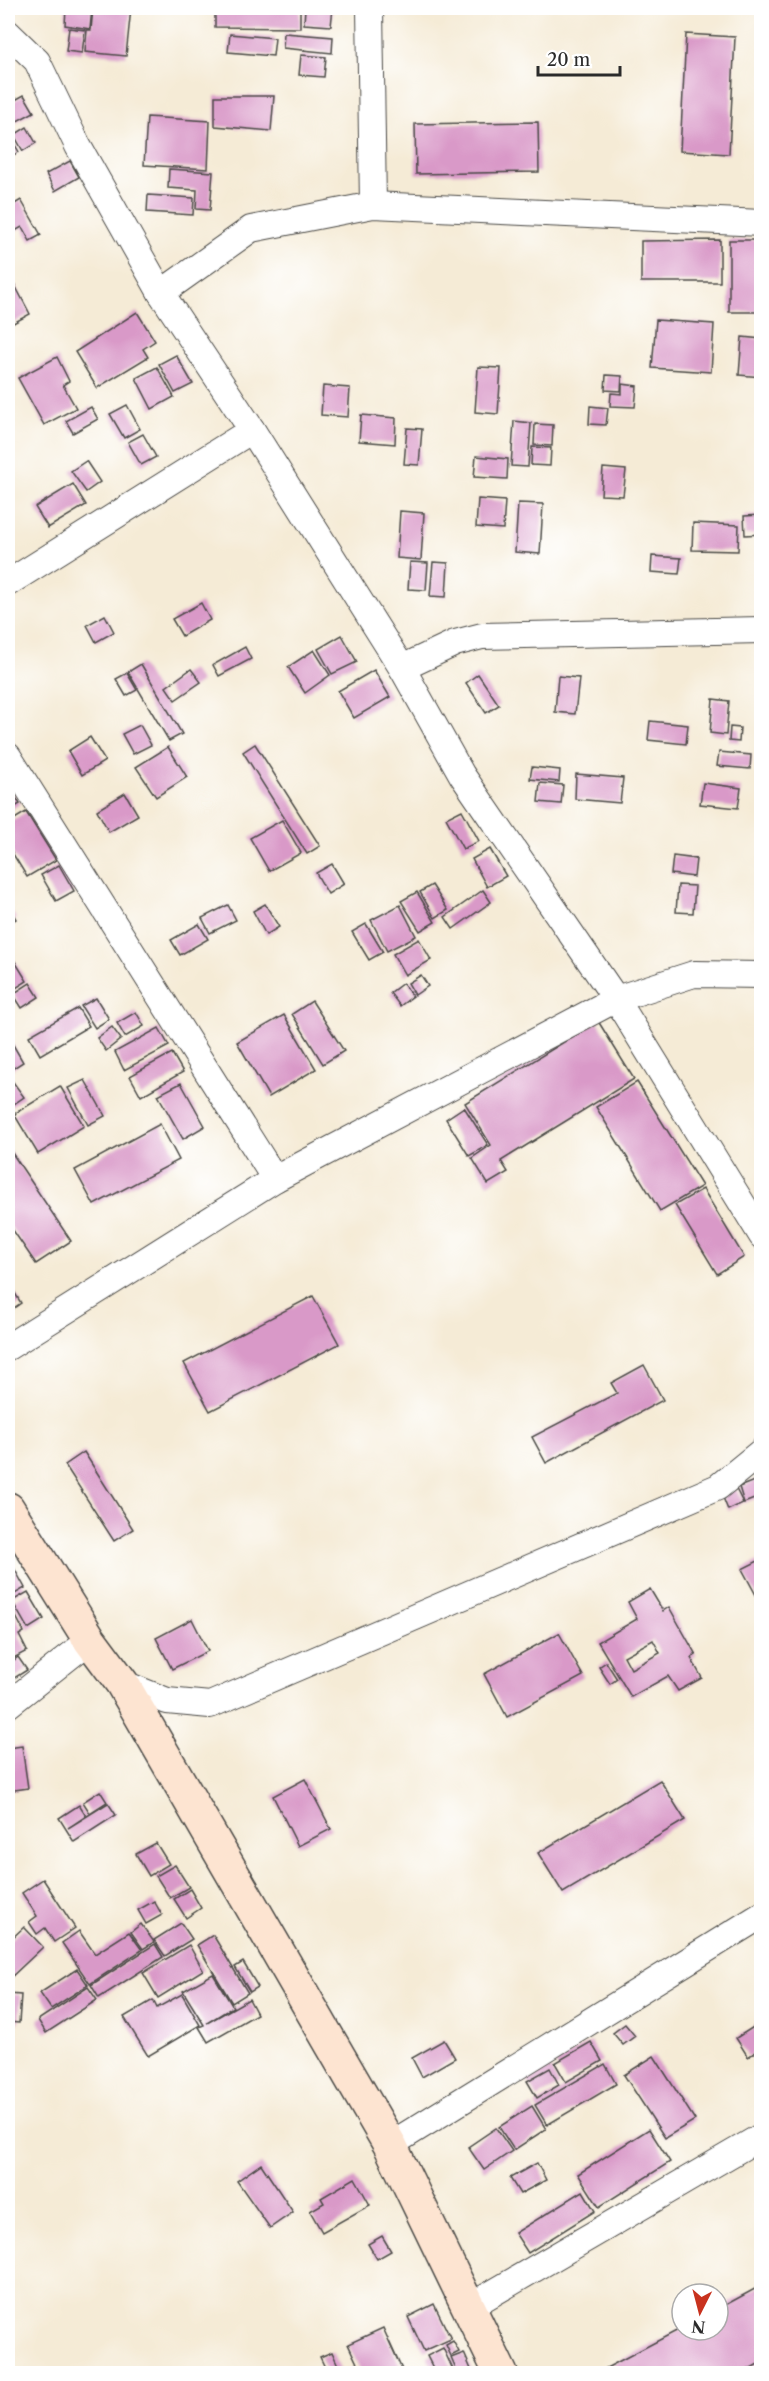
<svg xmlns="http://www.w3.org/2000/svg" width="769" height="2381" font-family="'Libre Caslon Text',serif">
	<style>
		.building { fill: #d999c8; fill-rule: evenodd }
		.lines { fill: none; stroke-linecap: round; stroke-linejoin: round }
		.street-casing { stroke: #494845; stroke-width: 28 }
		.secondary-casing { stroke: #494845; stroke-width: 36 }
		.street { stroke: #fff; stroke-width: 26 }
		.secondary { stroke: #fde4d1; stroke-width: 33 }
	</style>
	<rect width="100%" height="100%" fill="#fff"/>
	<filter id="ink" filterUnits="userSpaceOnUse"><feTurbulence type="fractalNoise" baseFrequency=".0167" numOctaves="2"/><feDisplacementMap in="SourceGraphic" scale="12" xChannelSelector="R" yChannelSelector="G"/><feConvolveMatrix kernelMatrix="1 2 1 2 8 2 1 2 1" color-interpolation-filters="sRGB"/></filter>
	<filter id="wash" filterUnits="userSpaceOnUse"><feTurbulence type="fractalNoise" baseFrequency=".008" numOctaves="4" result="noise"/><feDisplacementMap in="SourceGraphic" scale="24" xChannelSelector="R" yChannelSelector="G"/><feGaussianBlur stdDeviation="1.35" result="paint"/><feColorMatrix in="noise" values="0 0 0 0 0 0 0 0 0 0 0 0 0 0 0 0 0 1.4 0 .05"/><feComposite in="paint" operator="in"/></filter>
	<g filter="url(#wash)">
		<rect width="100%" height="100%" fill="#f5ebd6"/>
		<g id="blocks">
			<g class="building">
				<polygon points="66,8 92,8 90,29 65,25"/>
				<polygon points="93,8 131,8 126,56 85,52 87,30 91,30"/>
				<polygon points="215,8 300,8 300,28 215,27"/>
				<polygon points="305,8 333,8 331,26 304,24"/>
				<polygon points="69,28 85,30 82,53 66,51"/>
				<polygon points="284,33 333,37 332,53 283,48"/>
				<polygon points="230,34 275,38 273,56 228,52"/>
				<polygon points="686,34 735,37 729,154 680,151"/>
				<polygon points="301,55 326,57 324,77 299,75"/>
				<polygon points="24,95 34,112 8,126 8,104"/>
				<polygon points="215,96 274,96 271,131 215,126"/>
				<polygon points="147,117 210,121 208,169 144,165"/>
				<polygon points="538,122 539,172 416,174 415,124"/>
				<polygon points="27,127 36,143 23,151 14,135"/>
				<polygon points="11,138 19,152 8,158 8,140"/>
				<polygon points="70,161 79,177 55,191 46,174"/>
				<polygon points="169,169 213,172 210,210 196,209 197,190 168,188"/>
				<polygon points="148,195 194,198 193,215 147,212"/>
				<polygon points="21,200 41,235 30,241 22,227 8,235 8,208"/>
				<polygon points="720,240 720,282 641,282 641,241"/>
				<rect x="729" y="240" width="33" height="72"/>
				<polygon points="8,272 30,314 8,326"/>
				<polygon points="137,312 155,341 143,349 148,357 97,388 75,352"/>
				<polygon points="656,320 714,324 711,372 652,368"/>
				<polygon points="742,337 762,339 762,377 739,375"/>
				<polygon points="176,355 193,384 175,393 159,364"/>
				<polygon points="57,357 69,381 63,385 76,408 44,425 18,378"/>
				<polygon points="157,367 174,397 152,409 136,378"/>
				<polygon points="478,367 501,368 498,414 475,412"/>
				<polygon points="606,375 622,376 621,391 605,390"/>
				<polygon points="622,384 637,386 635,407 610,406 611,393 622,394"/>
				<polygon points="323,386 350,388 348,417 321,415"/>
				<polygon points="127,405 140,429 124,438 110,414"/>
				<polygon points="590,406 608,408 606,425 589,424"/>
				<polygon points="91,407 98,419 73,433 66,421"/>
				<polygon points="361,415 396,418 395,444 359,441"/>
				<polygon points="514,421 531,423 528,467 511,466"/>
				<polygon points="535,424 553,425 552,446 534,445"/>
				<polygon points="407,428 422,429 419,465 404,464"/>
				<polygon points="143,434 156,457 141,465 128,442"/>
				<polygon points="532,447 551,448 550,466 531,465"/>
				<polygon points="476,456 508,459 507,479 474,477"/>
				<polygon points="86,461 100,482 86,492 71,471"/>
				<polygon points="603,468 626,470 623,496 601,495"/>
				<polygon points="73,484 86,505 48,528 35,507"/>
				<polygon points="478,499 505,501 503,529 476,527"/>
				<polygon points="518,503 543,504 540,554 515,552"/>
				<polygon points="400,511 424,513 421,560 397,558"/>
				<polygon points="762,515 762,534 745,535 744,516"/>
				<polygon points="693,523 739,525 738,551 692,550"/>
				<polygon points="652,556 681,558 679,574 651,572"/>
				<polygon points="410,562 428,563 426,590 408,589"/>
				<polygon points="433,562 448,563 446,597 430,596"/>
				<polygon points="201,603 210,620 182,636 172,619"/>
				<polygon points="105,615 114,632 96,642 87,625"/>
				<polygon points="342,635 357,662 332,674 318,649"/>
				<polygon points="245,647 251,659 219,676 213,665"/>
				<polygon points="314,650 330,675 305,693 288,667"/>
				<polygon points="141,664 182,734 169,741 128,672"/>
				<polygon points="191,669 201,682 175,700 166,687"/>
				<polygon points="374,670 390,697 354,718 338,691"/>
				<polygon points="127,673 137,690 126,696 116,679"/>
				<polygon points="478,674 499,705 486,713 466,683"/>
				<polygon points="558,676 579,678 575,714 555,712"/>
				<polygon points="713,699 729,701 726,735 710,733"/>
				<polygon points="650,721 688,725 686,744 648,740"/>
				<polygon points="140,725 151,745 133,754 122,734"/>
				<polygon points="730,727 740,728 739,742 729,741"/>
				<polygon points="90,737 105,761 82,775 68,751"/>
				<polygon points="255,744 320,846 307,854 243,752"/>
				<polygon points="168,747 187,777 156,797 136,767"/>
				<polygon points="719,752 751,755 750,769 717,766"/>
				<polygon points="532,767 560,770 559,782 530,779"/>
				<polygon points="576,774 623,778 620,803 575,799"/>
				<polygon points="540,783 563,785 561,804 538,802"/>
				<polygon points="703,783 741,788 738,808 700,804"/>
				<polygon points="12,792 20,804 8,811 8,795"/>
				<polygon points="125,793 138,815 109,832 97,810"/>
				<polygon points="462,810 479,841 463,849 446,818"/>
				<polygon points="26,812 56,860 27,877 8,846 8,823"/>
				<polygon points="282,820 301,853 269,871 250,838"/>
				<polygon points="490,849 506,876 487,887 472,859"/>
				<polygon points="673,856 696,859 694,877 671,874"/>
				<polygon points="332,864 344,884 328,894 316,873"/>
				<polygon points="59,865 74,891 56,901 41,875"/>
				<polygon points="432,885 448,910 435,918 420,892"/>
				<polygon points="678,885 695,886 693,913 676,912"/>
				<polygon points="483,890 491,902 453,929 445,917"/>
				<polygon points="417,892 435,922 420,931 401,901"/>
				<polygon points="265,904 279,927 266,935 253,911"/>
				<polygon points="8,905 16,919 8,924"/>
				<polygon points="228,905 236,920 210,933 202,918"/>
				<polygon points="400,905 416,936 387,951 371,920"/>
				<polygon points="199,924 208,939 180,955 171,940"/>
				<polygon points="366,924 383,952 369,960 352,932"/>
				<polygon points="419,939 431,960 405,975 393,954"/>
				<polygon points="11,955 27,981 8,993 8,957"/>
				<polygon points="421,975 428,986 415,995 408,983"/>
				<polygon points="30,983 39,997 22,1008 13,994"/>
				<polygon points="403,983 413,996 400,1006 390,993"/>
				<polygon points="96,998 109,1019 95,1028 81,1006"/>
				<polygon points="312,1001 344,1051 323,1064 292,1014"/>
				<polygon points="78,1008 89,1026 40,1055 29,1036"/>
				<polygon points="136,1012 144,1026 125,1037 117,1023"/>
				<polygon points="284,1015 316,1069 269,1097 237,1042"/>
				<polygon points="598,1021 634,1079 501,1161 508,1172 488,1184 472,1158 491,1145 465,1103"/>
				<polygon points="112,1027 121,1039 106,1051 97,1038"/>
				<polygon points="159,1028 169,1046 124,1070 115,1052"/>
				<polygon points="12,1043 23,1062 9,1071 8,1046"/>
				<polygon points="172,1053 183,1072 141,1096 130,1076"/>
				<polygon points="8,1075 24,1097 8,1108"/>
				<polygon points="85,1080 105,1116 88,1125 68,1088"/>
				<polygon points="637,1082 702,1186 660,1211 596,1107"/>
				<polygon points="181,1083 205,1126 183,1139 158,1095"/>
				<polygon points="60,1086 84,1126 38,1154 14,1114"/>
				<polygon points="464,1107 488,1145 469,1156 446,1119"/>
				<polygon points="160,1124 179,1160 94,1205 75,1170"/>
				<polygon points="8,1147 71,1241 36,1264 8,1223"/>
				<polygon points="703,1189 744,1257 717,1274 675,1205"/>
				<polygon points="13,1290 21,1303 8,1312 8,1293"/>
				<polygon points="313,1296 339,1344 210,1411 184,1363"/>
				<polygon points="644,1365 663,1400 546,1463 532,1437 617,1393 611,1383"/>
				<polygon points="84,1452 133,1529 114,1541 65,1465"/>
				<polygon points="759,1479 762,1496 744,1503 739,1487"/>
				<polygon points="736,1489 743,1503 728,1510 722,1495"/>
				<polygon points="8,1557 25,1588 8,1598"/>
				<polygon points="762,1559 762,1606 742,1569"/>
				<path d="M650,1589L663,1611L669,1607L696,1655L691,1658L702,1678L678,1691L668,1676L631,1697L598,1642L637,1619L628,1602ZM653,1640L660,1653L631,1669L624,1656Z"/>
				<polygon points="28,1592 44,1619 28,1629 12,1601"/>
				<polygon points="10,1605 24,1632 19,1635 27,1651 8,1661 8,1606"/>
				<polygon points="192,1619 208,1651 172,1669 156,1638"/>
				<polygon points="559,1633 583,1676 507,1717 484,1674"/>
				<polygon points="18,1657 27,1670 8,1682 8,1665"/>
				<polygon points="606,1662 617,1679 610,1684 599,1667"/>
				<polygon points="22,1746 28,1788 8,1791 8,1748"/>
				<polygon points="305,1779 331,1829 298,1846 273,1796"/>
				<polygon points="660,1780 685,1820 563,1893 538,1853"/>
				<polygon points="100,1791 107,1802 90,1813 83,1802"/>
				<polygon points="108,1803 116,1815 74,1842 59,1818 79,1805 86,1816 68,1828"/>
				<polygon points="156,1843 169,1864 149,1876 136,1854"/>
				<polygon points="175,1865 189,1887 170,1898 156,1876"/>
				<polygon points="43,1879 75,1928 54,1942 45,1928 37,1934 29,1922 37,1916 22,1893"/>
				<polygon points="190,1889 201,1908 186,1918 174,1899"/>
				<polygon points="154,1901 162,1915 146,1924 138,1910"/>
				<polygon points="181,1923 192,1939 165,1956 154,1940"/>
				<polygon points="141,1924 154,1942 143,1949 131,1932"/>
				<polygon points="24,1927 43,1947 8,1980 8,1942"/>
				<polygon points="79,1931 95,1954 129,1932 142,1950 90,1984 62,1943"/>
				<polygon points="213,1935 248,1993 232,2003 197,1945"/>
				<polygon points="155,1944 163,1957 99,1998 91,1985"/>
				<polygon points="189,1945 203,1970 158,1998 143,1973"/>
				<polygon points="243,1962 258,1987 250,1992 235,1967"/>
				<polygon points="77,1969 88,1985 51,2009 40,1993"/>
				<polygon points="213,1974 233,2007 207,2023 249,1999 257,2014 208,2042 199,2027 204,2025 183,1991"/>
				<polygon points="88,1987 97,2000 46,2033 38,2020"/>
				<polygon points="8,1994 21,1995 19,2023 8,2022"/>
				<polygon points="182,1994 200,2025 148,2056 124,2017 153,2000 157,2008"/>
				<polygon points="625,2024 635,2036 623,2045 613,2033"/>
				<polygon points="758,2024 762,2029 762,2048 748,2057 736,2038"/>
				<polygon points="444,2040 455,2058 422,2077 412,2058"/>
				<polygon points="591,2042 602,2061 566,2082 555,2063"/>
				<polygon points="654,2056 695,2120 665,2138 624,2075"/>
				<polygon points="605,2064 616,2084 547,2125 535,2105"/>
				<polygon points="550,2068 559,2085 537,2098 527,2081"/>
				<polygon points="532,2106 546,2129 514,2150 499,2127"/>
				<polygon points="496,2128 512,2151 484,2170 468,2147"/>
				<polygon points="649,2129 670,2162 599,2207 578,2174"/>
				<polygon points="537,2163 546,2180 520,2194 510,2178"/>
				<polygon points="261,2164 293,2212 270,2228 237,2181"/>
				<polygon points="355,2178 370,2205 322,2232 310,2211 324,2203 321,2198"/>
				<polygon points="583,2191 595,2211 528,2253 515,2233"/>
				<polygon points="382,2236 391,2251 377,2259 368,2244"/>
				<polygon points="762,2285 762,2362 740,2374 595,2374 682,2328 682,2330 718,2330 718,2309"/>
				<polygon points="434,2304 451,2339 424,2351 408,2317"/>
				<polygon points="383,2328 404,2374 362,2374 348,2344"/>
				<polygon points="453,2341 459,2352 451,2356 446,2345"/>
				<polygon points="443,2348 455,2374 436,2374 427,2356"/>
				<polygon points="332,2352 342,2374 328,2374 320,2357"/>
				<polygon points="464,2353 473,2374 458,2374 451,2358"/>
			</g>
		</g>
	</g>
	<g filter="url(#ink)">
		<use href="#blocks" fill-opacity="0" stroke="#494845" stroke-width="1.5"/>
		<g class="lines">
			<defs>
				<g id="street">
					<polyline points="370,8 373,205"/>
					<polyline points="8,33 37,61 78,146 161,293 252,430 402,668 462,775 616,999 762,1236"/>
					<polyline points="161,293 251,229 373,205 762,223"/>
					<polyline points="8,583 252,430"/>
					<polyline points="402,668 455,643 482,636 762,630"/>
					<polyline points="8,756 275,1179"/>
					<polyline points="8,1347 275,1179 616,999 694,974 762,975"/>
					<polyline points="122,1683 167,1701 210,1705 718,1487 762,1451"/>
					<polyline points="8,1705 90,1640"/>
					<polyline points="390,2145 762,1915"/>
					<polyline points="469,2307 762,2136"/>
				</g>
				<polyline id="secondary" points="8,1509 90,1640 122,1683 390,2145 501,2374"/>
			</defs>
			<use href="#street" class="street-casing"/>
			<use href="#secondary" class="secondary-casing"/>
			<use href="#street" class="street"/>
			<use href="#secondary" class="secondary"/>
		</g>
	</g>
	<rect width="769" height="2381" fill="none" stroke="#fff" stroke-width="30"/>
	<g transform="translate(700 2312) rotate(186)"><circle r="28" fill="#ffffff" stroke="#aaaaaa" stroke-width="1.5"/>
	<path d="M0-4.5L10 22L0 15L-10 22Z" fill="#c8321e"/>
	<text y="-9" font-size="16" font-weight="bold" text-anchor="middle" fill="#2b2b2b">N</text>
	</g>
	<path d="M538 66v9h82v-9" fill="none" stroke="#2b2b2b" stroke-width="3"/>
	<text x="547" y="66" font-size="18" fill="#2b2b2b" stroke="#ffffff" stroke-width="4.5" paint-order="stroke">20 m</text>
</svg>
